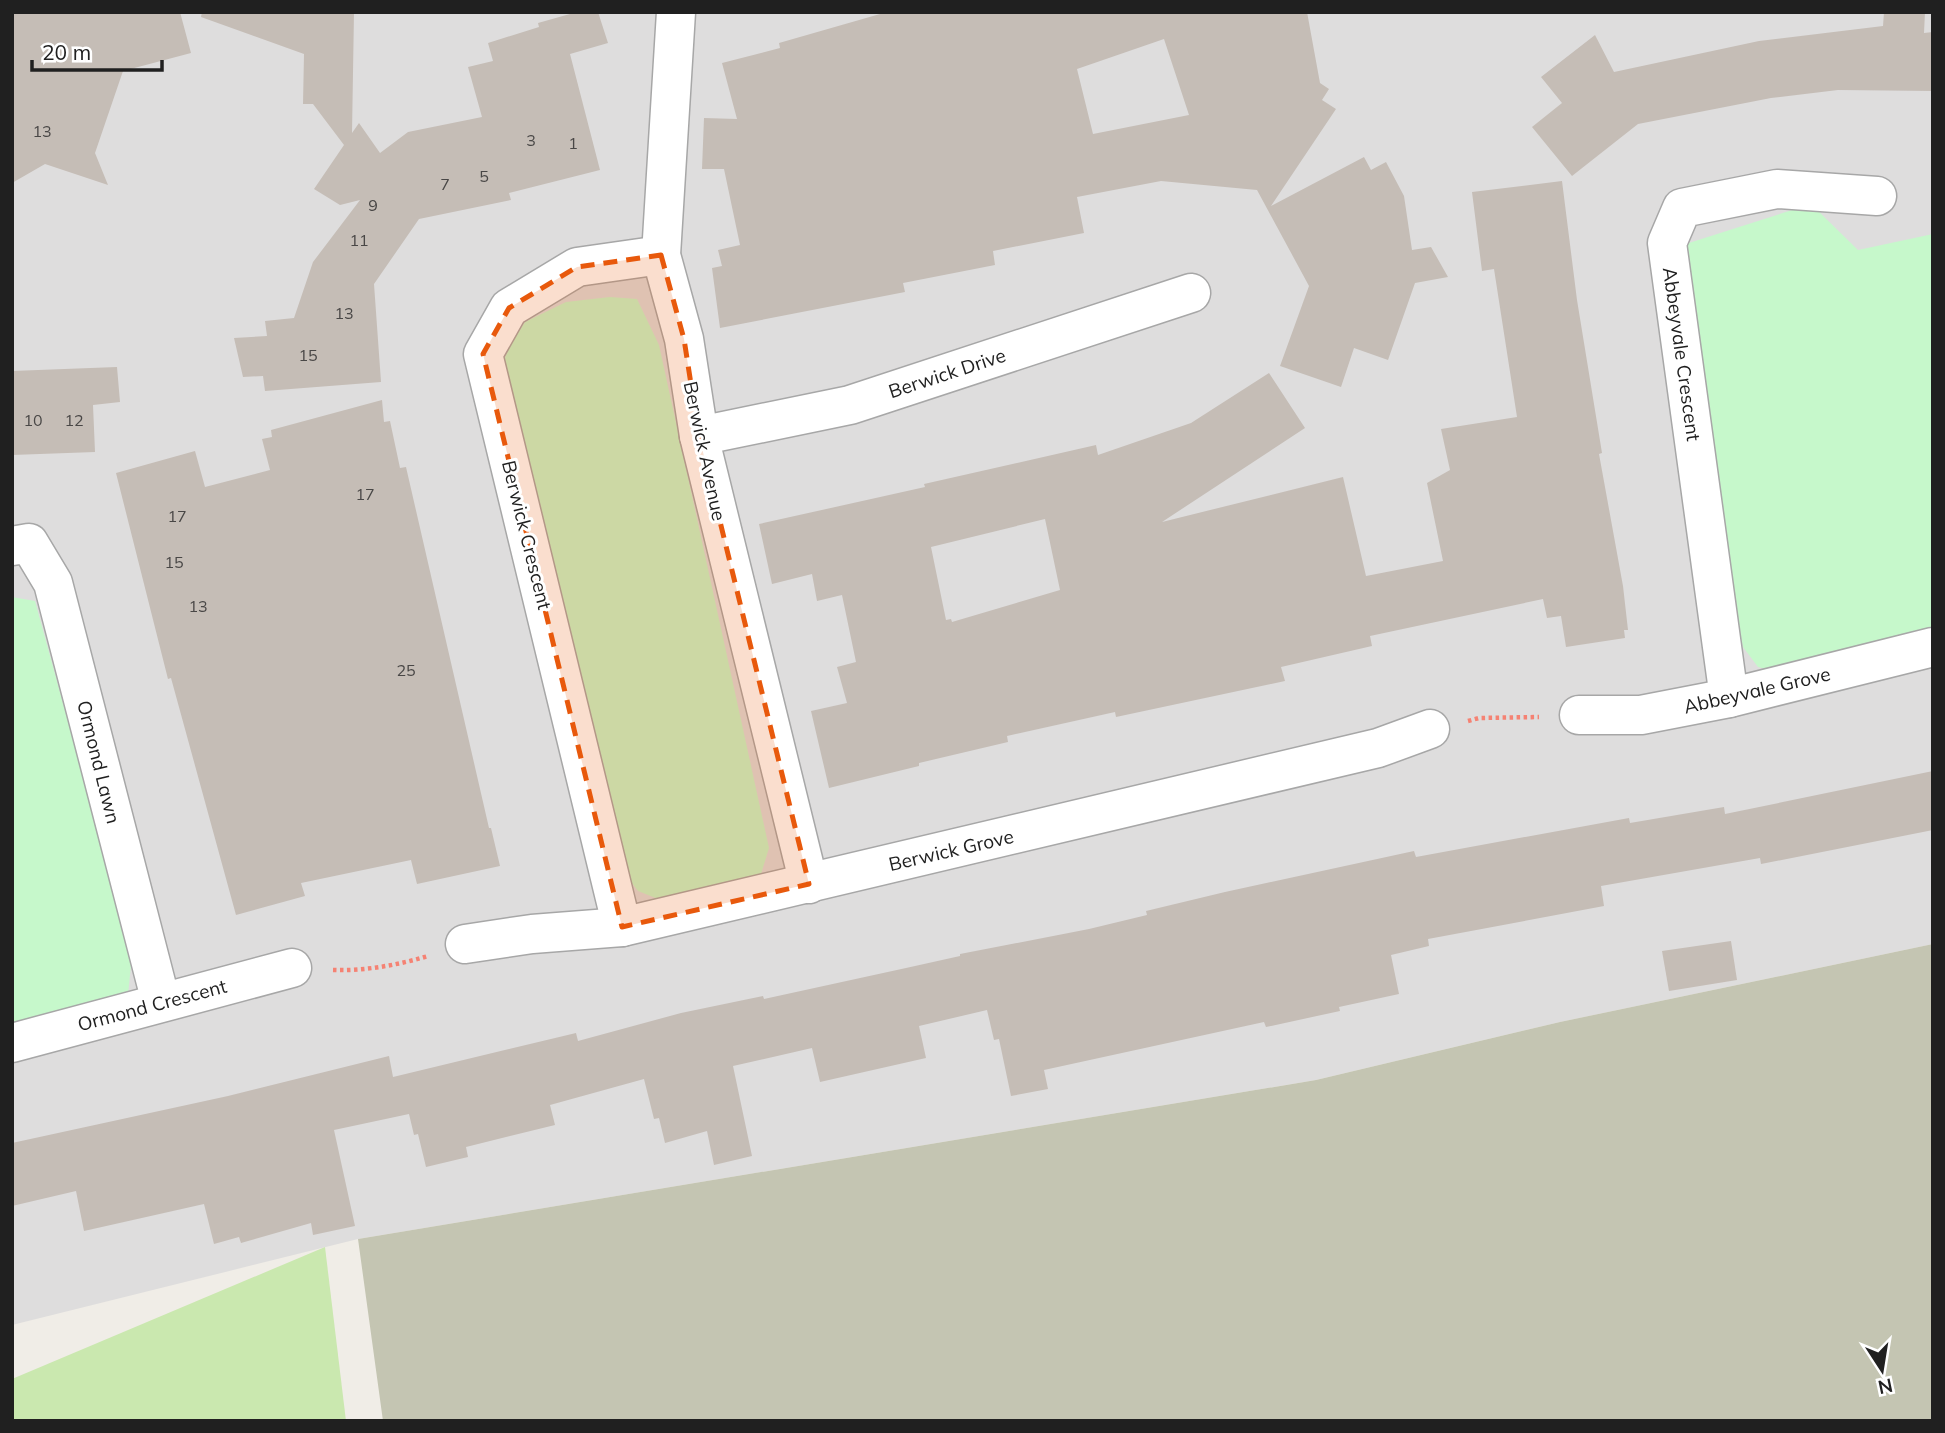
<svg xmlns="http://www.w3.org/2000/svg" width="1945" height="1433" font-family="Mulish,sans-serif">
	<style>
		.residential { fill: #dedddd }
		.construction { fill: #c4c5b2 }
		.grass { fill: #cae8af }
		.park { fill: #c6f8cb }
		.building { fill: #c5bdb6; fill-rule: evenodd }
		.lines { fill: none; stroke-linecap: round; stroke-linejoin: round }
		.street-casing { stroke: #a7a7a7; stroke-width: 41 }
		.path { stroke: #f58273; stroke-width: 4.5; stroke-dasharray: 3.5 3.5; stroke-linecap: butt }
		.street { stroke: #fff; stroke-width: 38 }
		.marked { fill: #e8590c; fill-opacity: 0.2; stroke: #e8590c; stroke-width: 5; stroke-dasharray: 14 9; stroke-linejoin: round }
		.labels { text-anchor: middle; dominant-baseline: central; stroke-width: 6; stroke-linejoin: round; paint-order: stroke }
		.number-label { font-size: 16px; fill: #494746 }
		.street-label { font-size: 19px; fill: #202020; stroke: #fff }
	</style>
	<rect width="100%" height="100%" fill="#f0ede7"/>
	<polygon class="residential" points="12,12 1933,12 1933,944 1560,1022 1316,1080 358,1239 12,1325"/>
	<polygon class="construction" points="1933,944 1933,1421 383,1421 358,1239 1316,1080 1560,1022"/>
	<polygon class="grass" points="325,1247 346,1421 12,1421 12,1379"/>
	<g class="park">
		<polygon points="1811,204 1858,250 1933,234 1933,628 1777,672 1758,667 1743,647 1670,249"/>
		<polygon points="610,297 637,299 659,345 769,848 761,874 663,901 638,891 628,878 503,362 511,344 525,322 566,302"/>
		<polygon points="12,597 35,601 132,955 128,995 12,1030"/>
	</g>
	<g class="building">
		<polygon points="12,12 180,12 191,53 123,71 95,153 108,185 45,164 12,183"/>
		<polygon points="202,12 354,12 352,133 359,123 380,153 408,132 482,117 468,67 493,61 488,43 539,27 538,23 577,12 598,12 608,43 570,54 600,170 509,193 511,200 419,219 374,284 381,382 265,391 263,376 243,377 234,338 267,336 265,321 294,318 313,262 360,200 340,205 314,189 344,145 313,104 303,104 304,54 201,17"/>
		<path d="M887,12H1307L1320,83L1329,89L1322,100L1336,109L1271,206L1364,157L1371,170L1386,162L1404,196L1412,250L1431,247L1448,277L1415,283L1388,360L1354,348L1341,387L1280,366L1309,286L1257,190L1161,181L1077,197L1084,233L993,251L995,265L903,283L905,292L720,328L712,268L722,266L718,250L740,245L724,169H702L704,118L737,119L722,63L780,48L779,43ZM1164,39L1189,115L1093,134L1077,69Z"/>
		<polygon points="1884,12 1925,12 1924,33 1933,32 1933,91 1838,90 1771,98 1638,124 1572,176 1532,127 1562,103 1541,77 1595,35 1614,72 1759,41 1883,26"/>
		<path d="M1562,181L1577,300L1602,453L1599,454L1623,586L1628,630H1624L1625,638L1566,647L1561,616L1547,618L1543,599L1370,636L1372,646L1281,667L1285,681L1116,717L1115,712L1007,736L1008,742L919,763V766L829,788L811,711L847,703L837,667L856,662L842,595L817,601L812,574L772,584L759,524L925,487L924,484L1096,445L1098,455L1191,423L1269,373L1305,428L1162,522L1343,477L1366,576L1443,561L1427,483L1450,470L1441,429L1517,417L1494,269L1482,271L1472,192ZM1045,519L1060,590L952,622L951,619L946,620L931,547Z"/>
		<polygon points="117,367 120,402 93,405 95,452 12,455 12,371"/>
		<polygon points="382,400 384,422 390,421 400,468 406,467 489,828 491,828 500,866 417,884 411,860 301,883 305,896 236,915 171,678 168,679 116,473 195,451 205,487 270,470 262,439 272,437 271,430"/>
		<polygon points="1933,771 1933,830 1761,864 1760,858 1601,886 1604,906 1428,939 1429,946 1391,955 1399,994 1339,1007 1340,1011 1266,1027 1264,1022 1044,1070 1048,1089 1011,1096 999,1039 994,1040 987,1010 919,1026 926,1058 820,1082 812,1048 733,1066 752,1156 714,1165 707,1131 665,1143 659,1118 654,1119 644,1079 550,1105 555,1125 466,1147 468,1157 426,1167 418,1134 414,1135 409,1114 334,1130 355,1226 313,1235 311,1223 241,1243 239,1237 214,1244 204,1204 84,1231 76,1191 12,1206 12,1143 228,1096 389,1056 393,1077 576,1033 578,1041 681,1013 763,996 764,999 906,968 960,956 960,954 1089,929 1147,915 1146,911 1225,892 1414,851 1416,857 1629,818 1630,823 1724,807 1725,814"/>
		<polygon points="1731,941 1737,980 1669,991 1662,951"/>
	</g>
	<g class="lines">
		<defs>
			<g id="street">
				<polyline points="676,12 661,255 684,339 699,436 809,884"/>
				<polyline points="699,436 850,405 1191,293"/>
				<polyline points="12,546 29,543 53,583 161,1002"/>
				<polyline points="1729,698 1667,243 1682,208 1777,189 1877,196"/>
				<polyline points="1579,715 1641,715 1729,698 1933,647"/>
				<polyline points="622,927 483,354 509,308 577,267 661,255"/>
				<polyline points="465,944 532,934 622,927 1378,748 1430,729"/>
				<polyline points="12,1043 292,968"/>
			</g>
		</defs>
		<use href="#street" class="street-casing"/>
		<g class="path">
			<polyline points="1468,721 1479,718 1539,717"/>
			<path d="M333,970C365,971 398,965 428,956"/>
		</g>
		<use href="#street" class="street"/>
	</g>
	<path class="marked" d="M661,255L684,339L699,436L809,884L622,927L483,354L509,308L577,267Z"/>
	<g class="labels">
		<g class="number-label">
			<text x="42" y="131">13</text>
			<text x="531" y="140">3</text>
			<text x="573" y="143">1</text>
			<text x="484" y="176">5</text>
			<text x="445" y="184">7</text>
			<text x="373" y="205">9</text>
			<text x="359" y="240">11</text>
			<text x="344" y="313">13</text>
			<text x="308" y="355">15</text>
			<text x="33" y="420">10</text>
			<text x="74" y="420">12</text>
			<text x="365" y="494">17</text>
			<text x="177" y="516">17</text>
			<text x="174" y="562">15</text>
			<text x="198" y="606">13</text>
			<text x="406" y="670">25</text>
		</g>
		<g class="street-label">
			<text transform="translate(1682 354) rotate(82)">Abbeyvale Crescent</text>
			<text transform="translate(947 373) rotate(-18)">Berwick Drive</text>
			<text transform="translate(705 451) rotate(78)">Berwick Avenue</text>
			<text transform="translate(527 535) rotate(76)">Berwick Crescent</text>
			<text transform="translate(1757 690) rotate(-13)">Abbeyvale Grove</text>
			<text transform="translate(99 762) rotate(76)">Ormond Lawn</text>
			<text transform="translate(951 850) rotate(-13)">Berwick Grove</text>
			<text transform="translate(152 1005) rotate(-15)">Ormond Crescent</text>
		</g>
	</g>
	<rect width="1945" height="1433" fill="none" stroke="#202020" stroke-width="28"/>
	<g transform="translate(1882 1370) rotate(168)" stroke="#ffffff" stroke-width="5" paint-order="stroke">
	<path d="M0-5L12 26L0 18L-12 26Z" fill="#202020"/>
	<text y="-10" font-size="19" font-weight="bold" text-anchor="middle" fill="#202020">N</text>
	</g>
	<path d="M32 60v10h130v-10" fill="none" stroke="#202020" stroke-width="3.5"/>
	<text x="42" y="60" font-size="21" fill="#202020" stroke="#ffffff" stroke-width="5" paint-order="stroke">20 m</text>
</svg>
